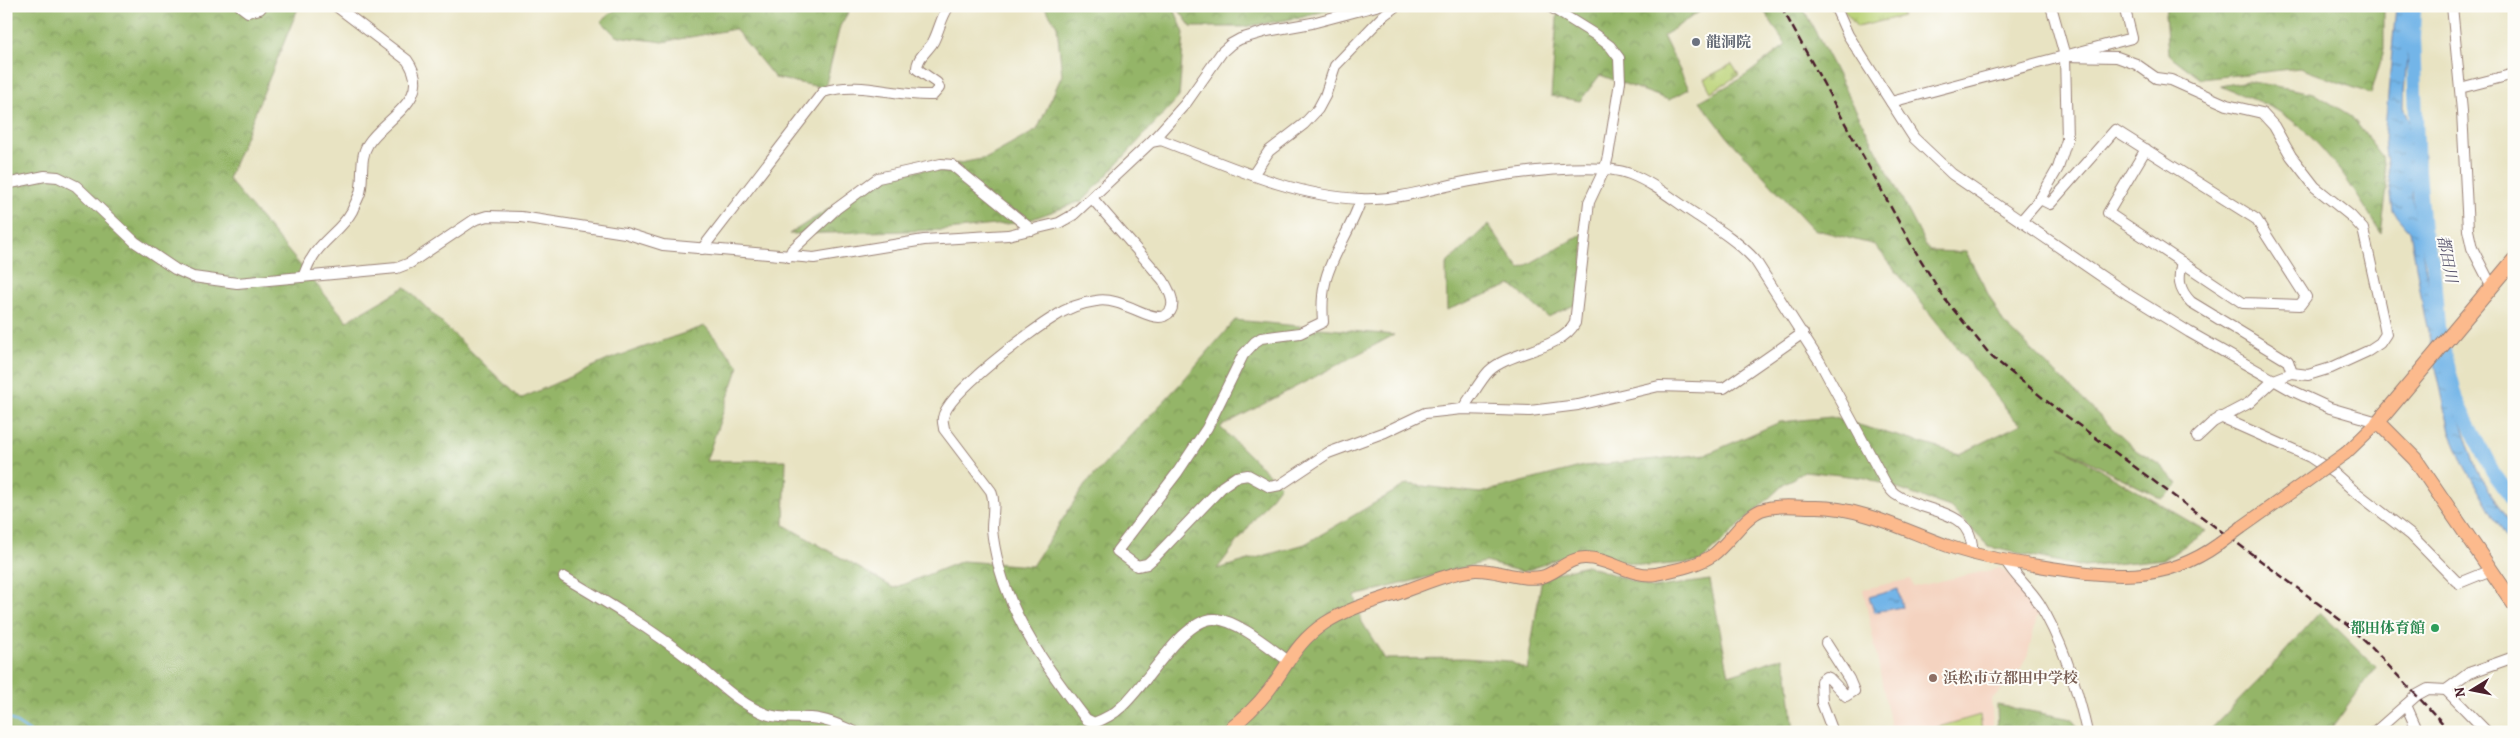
<svg xmlns="http://www.w3.org/2000/svg" width="2520" height="738" font-family="Alegreya,'Noto Serif JP',serif">
	<style>
		.built { fill: #f4d3c0 }
		.grass { fill: url(#grass-tufts); stroke: #827952 }
		.forest { fill: url(#forest-crowns); stroke: #6f6a4a }
		.cemetery { fill: url(#cemetery-stones); stroke: #827952 }
		.garden { fill: #bbd378; stroke: #827952 }
		.water { fill: url(#water-ripples); stroke: #5e6a8a }
		.lines { fill: none; stroke-linecap: round; stroke-linejoin: round }
		.stream { stroke: #73b5e8; stroke-width: 2.5 }
		.river { stroke: #73b5e8; stroke-width: 14 }
		.minor-casing { stroke: #998176; stroke-width: 12 }
		.major-casing { stroke: #998176; stroke-width: 14 }
		.highway-casing { stroke: #998176; stroke-width: 16 }
		.minor { stroke: #fff; stroke-width: 10 }
		.major { stroke: #fcba8d; stroke-width: 12 }
		.highway { stroke: #fcba8d; stroke-width: 14 }
		.rail { stroke: #4a1f2b; stroke-width: 2.5; stroke-dasharray: 8 4; stroke-linecap: butt }
		.major-bridge-casing { stroke: #998176; stroke-width: 14; stroke-linecap: butt }
		.major-bridge { stroke: #fcba8d; stroke-width: 12 }
		.worship-dot { fill: #6b7280; stroke: #fdfcf7; stroke-width: 2 }
		.leisure-dot { fill: #2e9e5b; stroke: #fdfcf7; stroke-width: 2 }
		.education-dot { fill: #8d6e63; stroke: #fdfcf7; stroke-width: 2 }
		.labels { text-anchor: middle; dominant-baseline: central; stroke-width: 4; stroke-linejoin: round; paint-order: stroke }
		.worship-label { font-size: 15px; font-weight: bold; fill: #5b616d; stroke: #fdfcf7; text-anchor: start }
		.leisure-label { font-size: 15px; font-weight: bold; fill: #27864d; stroke: #fdfcf7; text-anchor: end }
		.education-label { font-size: 15px; font-weight: bold; fill: #785e54; stroke: #fdfcf7; text-anchor: start }
		.water-label { font-size: 16px; font-style: italic; fill: #58546d; stroke: #fdfcf7 }
	</style>
	<defs>
		<pattern id="grass-tufts" width="24" height="20" patternUnits="userSpaceOnUse" patternTransform="scale(1.25)"><rect width="24" height="20" fill="#bbd378"/><path d="M3 7l-1-3M5 7V3M7 7l1-3M15 17l-1-3M17 17v-4M19 17l1-3" fill="none" stroke="#a2b568"/></pattern>
		<pattern id="forest-crowns" width="20" height="18" patternUnits="userSpaceOnUse" patternTransform="scale(1.25)"><rect width="20" height="18" fill="#94b568"/><path d="M2 6a3 3 0 1 1 6 0M12 15a3 3 0 1 1 6 0" fill="none" stroke="#7b9356"/></pattern>
		<pattern id="cemetery-stones" width="16" height="16" patternUnits="userSpaceOnUse" patternTransform="scale(1.25)"><rect width="16" height="16" fill="#bbd378"/><path d="M2 7V4a2 2 0 0 1 4 0v3zM10 15v-3a2 2 0 0 1 4 0v3z" fill="#a2b568"/></pattern>
		<pattern id="water-ripples" width="26" height="14" patternUnits="userSpaceOnUse" patternTransform="scale(1.25)"><rect width="26" height="14" fill="#73b5e8"/><path d="M2 4q2-2 4 0t4 0M15 11q2-2 4 0t4 0" fill="none" stroke="#6093bc"/></pattern>
	</defs>
	<rect width="100%" height="100%" fill="#fdfcf7"/>
	<filter id="ink" filterUnits="userSpaceOnUse"><feTurbulence type="fractalNoise" baseFrequency=".02" numOctaves="2"/><feDisplacementMap in="SourceGraphic" scale="10" xChannelSelector="R" yChannelSelector="G"/><feConvolveMatrix kernelMatrix="1 2 1 2 8 2 1 2 1" color-interpolation-filters="sRGB"/></filter>
	<filter id="wash" filterUnits="userSpaceOnUse"><feTurbulence type="fractalNoise" baseFrequency=".0096" numOctaves="4" result="noise"/><feDisplacementMap in="SourceGraphic" scale="20" xChannelSelector="R" yChannelSelector="G"/><feGaussianBlur stdDeviation="1.12" result="paint"/><feColorMatrix in="noise" values="0 0 0 0 0 0 0 0 0 0 0 0 0 0 0 0 0 1.4 0 .05"/><feComposite in="paint" operator="in"/></filter>
	<g filter="url(#wash)">
		<rect width="100%" height="100%" fill="#e8e3c2"/>
		<polygon class="built" points="2000,568 2012,576 2043,613 2037,617 2028,654 2020,670 1991,700 1994,732 1892,732 1863,589 1911,579 1913,587"/>
		<polygon class="grass" points="1841,6 1900,6 1903,16 1857,27"/>
		<g class="forest">
			<polygon points="6,6 299,6 228,179 347,321 405,287 520,399 610,359 705,326 739,366 706,461 786,460 784,525 894,588 962,561 1032,566 1085,485 1180,384 1235,320 1394,335 1220,427 1280,485 1217,569 1305,544 1407,484 1480,493 1584,466 1707,454 1780,422 1831,417 1960,454 2021,424 2015,420 1875,245 1813,229 1729,139 1700,101 1745,76 1786,45 1761,6 1802,6 1929,251 1966,252 2003,322 2112,428 2137,451 2160,465 2178,484 2162,499 2060,446 2206,531 2165,559 2084,567 1989,547 1950,507 1866,478 1804,471 1782,486 1700,562 1647,566 1575,552 1523,572 1485,562 1355,596 1362,622 1385,659 1463,658 1509,661 1527,670 1542,577 1586,565 1652,588 1710,580 1729,675 1783,657 1788,674 1794,732 6,732"/>
			<polygon points="620,6 852,6 840,26 825,88 775,78 735,29 663,42 616,36 601,21"/>
			<polygon points="1044,6 1173,6 1184,33 1179,97 1084,200 1024,222 947,230 789,234 878,178 987,158 1037,130 1062,75 1057,26"/>
			<polygon points="1176,6 1348,6 1286,20 1243,27 1191,27"/>
			<polygon points="1558,6 1708,6 1663,36 1689,89 1669,100 1600,75 1580,101 1551,96"/>
			<polygon points="2167,6 2384,6 2384,50 2371,94 2300,68 2201,79 2168,54 2165,14"/>
			<path d="M2247,81L2314,93L2351,116L2382,156L2387,188L2381,233C2355,191 2325,142 2283,114C2265,102 2240,95 2220,86Z"/>
			<polygon points="1488,225 1520,269 1584,233 1581,302 1548,317 1511,285 1447,310 1446,264"/>
			<polygon points="2320,612 2376,667 2329,732 2208,732 2264,675"/>
			<polygon points="1997,705 2072,719 2080,732 1998,732"/>
		</g>
		<polygon class="cemetery" points="1732,64 1739,75 1711,92 1704,79"/>
		<polygon class="garden" points="1980,715 1982,732 1928,732 1928,730"/>
		<g class="water">
			<polygon points="2396,6 2407,6 2410,19 2403,107 2425,156 2412,194 2444,371 2475,466 2514,531 2514,553 2465,467 2450,432 2424,313 2410,231 2393,211 2384,140"/>
			<polygon points="1898,589 1902,607 1874,612 1869,597"/>
		</g>
		<g class="lines">
			<polyline class="stream" points="6,716 30,732"/>
			<polyline class="river" points="2414,6 2413,38 2418,172 2423,230 2433,263 2438,327 2457,400 2493,472 2514,501"/>
		</g>
	</g>
	<g filter="url(#ink)">
		<g class="lines">
			<defs>
				<g id="minor">
					<polyline points="240,6 248,12 260,9 262,6"/>
					<polyline points="1835,6 1848,35 1914,138 1952,174 2129,295 2189,332 2293,391 2330,408 2378,422"/>
					<polyline points="2452,6 2462,111 2468,230 2472,248 2491,285"/>
					<polyline points="2065,56 2117,57 2136,64 2156,78 2171,80 2227,105 2262,113 2274,126 2291,156 2315,187 2351,216 2363,229 2384,324 2386,334 2380,343 2368,351 2331,368 2308,375 2292,373 2274,380 2249,403 2213,422 2197,437"/>
					<polyline points="2460,88 2514,74"/>
					<polyline points="1891,102 2132,38 2124,6"/>
					<polyline points="1151,142 1186,103 1222,52 1231,44 1240,39 1267,31 1312,23 1376,6"/>
					<polyline points="1253,175 1269,151 1304,124 1318,109 1325,96 1335,66 1384,15 1396,6"/>
					<path d="M6,184L45,176L58,177L76,186L135,242L175,269L193,277L237,283L397,268L410,263L474,220L487,216L521,217L625,233L663,245L814,258L924,240L1008,235L1059,223L1073,215L1151,142L1161,140C1225,164 1291,196 1360,199C1400,201 1438,186 1476,180C1512,173 1597,161 1630,174C1653,183 1671,198 1692,212C1713,226 1737,240 1755,260L1820,362L1885,482C1888,486 1891,491 1895,494C1924,515 1975,506 1972,554"/>
					<path d="M1092,198L1163,280C1169,290 1180,309 1164,316C1149,322 1121,296 1096,301C1081,303 1067,308 1054,317C1032,330 946,394 943,418C942,421 944,426 944,429L991,491C996,504 992,516 992,529C993,541 996,555 999,567C1015,625 1050,672 1086,719L1094,723C1104,719 1113,715 1120,708C1145,688 1183,617 1215,619C1237,620 1269,647 1287,660"/>
					<path d="M1361,199C1353,227 1330,257 1325,283C1322,296 1322,309 1323,322L1300,333L1261,338L1255,342L1243,355L1207,428L1177,473L1117,551L1137,566L1147,564L1156,556L1223,486L1236,477L1248,475L1270,487L1280,485L1328,453L1385,432L1425,413L1462,409L1530,411L1578,405L1659,386L1724,388L1803,333"/>
					<polyline points="2040,199 2050,204 2115,130 2256,219 2306,297 2300,305 2243,303 2108,213 2146,149"/>
					<polyline points="2021,221 2040,199 2058,168 2067,140 2065,56 2051,6"/>
					<path d="M702,249L823,92C859,80 896,97 933,95L939,88L937,83L917,69C917,57 927,52 933,42C939,31 941,17 949,6"/>
					<polyline points="789,257 792,250 836,209 878,178 941,164 952,165 1032,230"/>
					<path d="M2182,262C2178,279 2178,289 2191,302L2288,361L2292,373"/>
					<path d="M304,275C306,270 308,263 312,258C322,240 342,230 352,211C354,206 358,199 360,193C364,178 359,158 368,144C384,118 435,99 407,60L336,6"/>
					<path d="M1462,409C1471,398 1479,382 1489,371C1510,351 1561,350 1575,323L1589,202L1605,168L1608,156L1620,82L1619,58L1610,46L1594,34L1549,6"/>
					<polyline points="2220,417 2310,457 2334,473 2353,490 2411,535 2456,581 2459,583 2491,570"/>
					<path d="M2006,561C2015,577 2029,587 2039,603C2063,642 2077,687 2087,732"/>
					<path d="M564,577C608,603 651,629 692,661C714,678 733,699 759,711C776,720 793,717 811,718C827,719 841,726 855,732"/>
					<polyline points="1826,643 1849,679 1854,691 1846,696 1829,678 1826,677 1821,681 1822,703 1833,732"/>
					<polyline points="2446,690 2487,732"/>
					<polyline points="2406,705 2418,732"/>
					<polyline points="2375,732 2417,695 2428,689 2446,690 2469,673 2514,657"/>
				</g>
				<g id="major">
					<polyline points="2346,453 2378,422"/>
					<polyline points="2242,527 2304,483"/>
					<path d="M1226,732C1243,719 1256,707 1269,690C1288,665 1296,642 1325,623C1347,609 1372,602 1396,594C1422,585 1448,573 1475,570C1497,569 1519,581 1541,577C1556,574 1569,557 1586,558C1609,558 1632,578 1656,574C1674,570 1697,566 1713,555C1729,543 1744,517 1761,510C1777,504 1799,507 1816,507C1861,507 1906,531 1948,546C1979,557 2012,562 2045,567C2110,577 2162,585 2219,544"/>
				</g>
				<polyline id="highway" points="2514,260 2378,422 2415,459 2514,604"/>
			</defs>
			<use href="#minor" class="minor-casing"/>
			<use href="#major" class="major-casing"/>
			<use href="#highway" class="highway-casing"/>
			<use href="#minor" class="minor"/>
			<use href="#major" class="major"/>
			<use href="#highway" class="highway"/>
			<polyline class="rail" points="1781,6 1911,244 1944,298 1992,357 2049,403 2347,625 2370,646 2451,732"/>
			<defs>
				<g id="major-bridge">
					<polyline points="2304,483 2346,453"/>
					<polyline points="2219,544 2242,527"/>
				</g>
			</defs>
			<use href="#major-bridge" class="major-bridge-casing"/>
			<use href="#major-bridge" class="major-bridge"/>
		</g>
	</g>
	<circle class="worship-dot" cx="1696" cy="42" r="5"/>
	<circle class="leisure-dot" cx="2435" cy="628" r="5"/>
	<circle class="education-dot" cx="1933" cy="678" r="5"/>
	<g class="labels">
		<g class="worship-label">
			<text x="1706" y="42">龍洞院</text>
		</g>
		<g class="leisure-label">
			<text x="2425" y="628">都田体育館</text>
		</g>
		<g class="education-label">
			<text x="1943" y="678">浜松市立都田中学校</text>
		</g>
		<g class="water-label">
			<text transform="translate(2447 259) rotate(79)">都田川</text>
		</g>
	</g>
	<rect width="2520" height="738" fill="none" stroke="#fdfcf7" stroke-width="25"/>
	<g transform="translate(2472 690) rotate(260)" stroke="#fdfcf7" stroke-width="4" paint-order="stroke">
	<path d="M0-4L9 19L0 12L-9 19Z" fill="#4a1f2b"/>
	<text y="-8" font-size="14" font-weight="bold" text-anchor="middle" fill="#4a1f2b">N</text>
	</g>
</svg>
